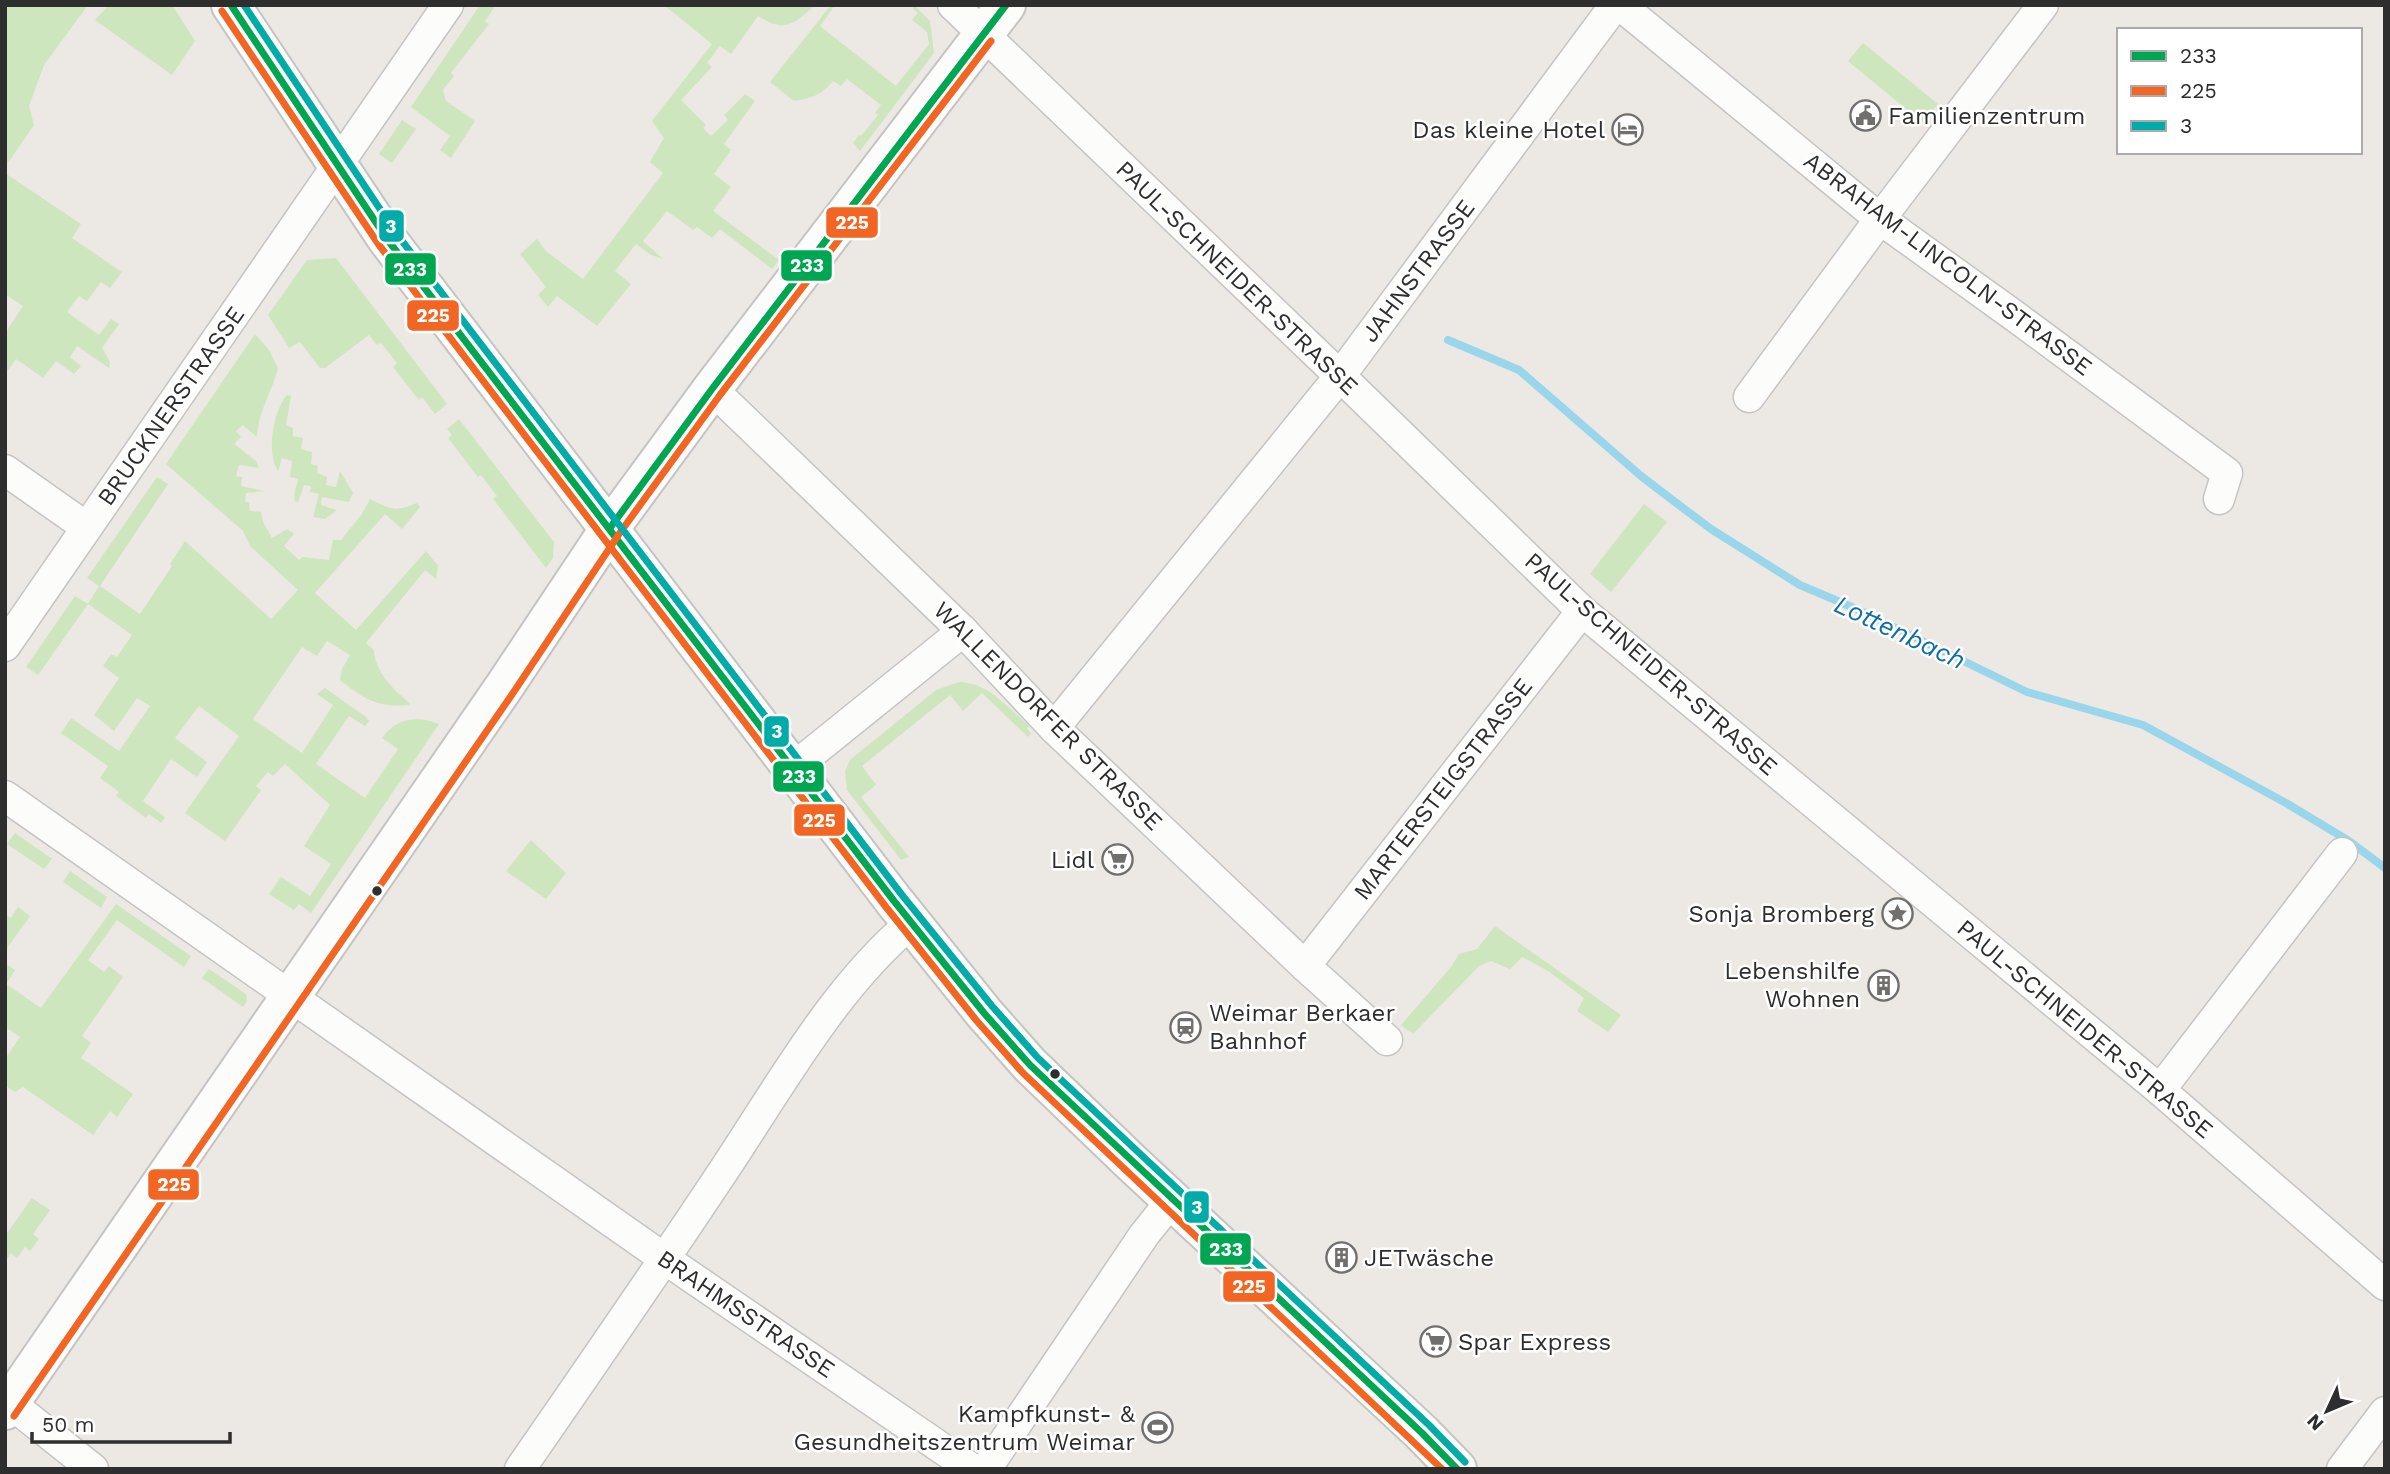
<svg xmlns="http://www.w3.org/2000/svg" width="2390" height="1474" font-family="'Work Sans',sans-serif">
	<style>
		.green { fill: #cee6be }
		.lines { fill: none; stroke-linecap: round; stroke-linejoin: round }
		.stream { stroke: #99d6ec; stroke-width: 8 }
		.minor-casing { stroke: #c5c4c5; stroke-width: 33 }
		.tertiary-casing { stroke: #c5c4c5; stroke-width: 42 }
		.minor { stroke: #fcfcfb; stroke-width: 30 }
		.tertiary { stroke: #fcfcfb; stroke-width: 38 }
		.bus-1-casing { stroke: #fff; stroke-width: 12 }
		.bus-2-casing { stroke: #fff; stroke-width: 12 }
		.bus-3-casing { stroke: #fff; stroke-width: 12 }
		.bus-1 { stroke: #00a651; stroke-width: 7 }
		.bus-2 { stroke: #f26522; stroke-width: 7 }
		.bus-3 { stroke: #00aba8; stroke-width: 7 }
		.bus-dot { fill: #2e2e2e; stroke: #fff; stroke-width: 2.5 }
		.labels { text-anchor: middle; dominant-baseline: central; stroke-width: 5; stroke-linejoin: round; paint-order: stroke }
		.poi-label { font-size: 24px; fill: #2e2e2e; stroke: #fff; text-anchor: end }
		.street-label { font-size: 24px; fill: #2e2e2e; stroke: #fff }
		.water-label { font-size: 26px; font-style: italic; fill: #0d6fa3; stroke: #fff }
		.line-badge { stroke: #fff; stroke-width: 2.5 }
		.badge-label { font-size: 19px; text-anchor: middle; font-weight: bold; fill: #fff }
	</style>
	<rect width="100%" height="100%" fill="#ece8e4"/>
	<g class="green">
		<polygon points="5,5 88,5 44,65 29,106 34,125 5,167"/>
		<polygon points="109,5 172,5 195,41 172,75 95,20"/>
		<polygon points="480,5 496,5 485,21 489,24 451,73 454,76 443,90 446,101 475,121 451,158 440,150 450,136 411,107"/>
		<path d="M664,5H811L813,7C792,26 783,32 758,16L731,54L720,46L707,63L712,67L681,100L706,125L703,128L711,136L728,120L724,115L745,94L755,101L724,144L731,150L714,174L731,187L713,211L779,260L772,269L720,229L712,238L697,227L693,230L667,211L643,241L663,259L651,255L636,244L615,271L631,284L597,326L557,296L548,307L538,295L546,287L520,254L537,239L546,251L583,279L663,173L650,162L664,138L652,121L712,44Z"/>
		<path d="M831,5H835L820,26L896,86L929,44L927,32L912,20L918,13L913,9L914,5L930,21L934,53L860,151L853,143L859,135L861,136L878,115L875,113L881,105L847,79L841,86L833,81C822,95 812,98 794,101L770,82Z"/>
		<polygon points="1863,43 1938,104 1923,123 1848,61"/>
		<polygon points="402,120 416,129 392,163 379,154"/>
		<polygon points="5,173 81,224 72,238 122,272 110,288 101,282 87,301 79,296 67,312 99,335 111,319 119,324 102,348 110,362 109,368 77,346 70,357 81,366 74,374 56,361 43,378 16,359 5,374 5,333 23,306 5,294"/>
		<polygon points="336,258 447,404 435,414 422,397 419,400 393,367 397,363 381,343 377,345 369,335 325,368 320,368 300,342 289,348 268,315 307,260"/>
		<path d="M255,334L269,350L278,368C272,392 258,412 257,437L243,425L236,431L241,437L234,444L256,461L259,468L239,465L236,476L242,477L241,486L264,491L246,493L245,501L249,503L250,511L261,512L263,522L272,538L287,529L294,534L284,546L299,560L302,557L329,560L333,540H341L362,514L370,499C392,510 395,512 417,503L420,507L402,529L385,514L315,593L356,630L426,551L438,566L436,579L425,570L366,643L374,650C374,670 394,691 410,703L409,705C379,708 363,699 340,680L342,669L350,655L327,641L317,656L302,647L253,719L302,753L333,705L317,694L325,688L366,717L369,721L365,726L349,716L316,764L365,798L398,749L382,738C395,718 418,715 439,724L311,913L299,904L294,910L269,894L281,877L310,896L331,864L304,846L330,805L285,764L273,776L268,772L256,786L261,790L225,841L185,813L239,736L199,706L175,738L207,762L197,777L171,759L143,801L165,817L161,823L149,814L146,818L116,796L119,792L100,778L108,766L61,733L71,718L119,751L150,706L137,698L114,731L94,715L119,678L103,666L111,654L117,657L132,635L88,604L38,675L26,667L75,596L88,604L99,586L87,578L157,477L168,484L100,586L140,614L172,566L170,564L185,541L271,619L298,590L250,546L243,531L166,464Z"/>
		<path d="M287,395L291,396L286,425L293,428V436L303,438L301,449L312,452L311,464L318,466L317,473L327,477L326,485L336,487L340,471L353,493L349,502L322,497L321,505L337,510L325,519L313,517L319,494L310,492L311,486L304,485L298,502L295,501L294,495L298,479L290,477L292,461L282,458L278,471C266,454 273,411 287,395Z"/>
		<polygon points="459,419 554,542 553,558 546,568 493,499 497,496 481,475 478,477 448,438 452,435 447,429"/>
		<polygon points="1644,504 1667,522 1611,592 1590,574"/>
		<path d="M959,682C989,683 1007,707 1029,726L1027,729L1031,733L1028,737L982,693L963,711L950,695L862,766L876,785L861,797L909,857L901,860L847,790L845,771L850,760L936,690Z"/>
		<polygon points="15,833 52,859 44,869 7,844"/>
		<polygon points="531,840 566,873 546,899 506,871"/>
		<polygon points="70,871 107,897 101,908 63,882"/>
		<polygon points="116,904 191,956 184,967 117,920 88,960 104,972 109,966 123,977 82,1036 91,1043 81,1058 133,1094 117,1117 110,1111 93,1135 23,1087 15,1092 5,1085 5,1059 20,1037 5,1027 5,963 15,970 6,984 41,1008"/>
		<polygon points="18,907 30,916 5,951 5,914 11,918"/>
		<polygon points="1495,926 1621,1015 1608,1032 1577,1011 1584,998 1548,971 1522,957 1510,969 1491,961 1479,966 1414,1033 1408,1031 1401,1025 1451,967 1459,954 1477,949"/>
		<polygon points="209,969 246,994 247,1001 243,1007 202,978"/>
		<polygon points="32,1198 50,1210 33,1234 39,1239 30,1251 25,1247 17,1258 11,1253 5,1262 5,1236"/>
	</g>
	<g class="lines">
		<polyline class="stream" points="1448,340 1519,370 1641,476 1679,505 1711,529 1800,585 1861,611 2027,692 2143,725 2286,803 2349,841 2385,868"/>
		<defs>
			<g id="minor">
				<polyline points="953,5 1340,376 1582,611 2160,1090 2385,1285"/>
				<polyline points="1620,5 1880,219 2016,317 2227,473 2219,499"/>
				<polyline points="712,389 963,631 1054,728 1305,966 1387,1040"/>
				<polyline points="1749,397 1880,219 2043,5"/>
				<polyline points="5,470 86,527"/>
				<polyline points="5,646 448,5"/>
				<polyline points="1054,728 1340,376 1615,5"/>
				<polyline points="793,768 963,631"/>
				<polyline points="5,796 665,1259 972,1469"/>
				<polyline points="1305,966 1582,611"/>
				<polyline points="2160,1090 2342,853"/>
				<polyline points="5,1399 93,1469"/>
				<path d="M520,1469C590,1368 659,1268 726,1167C781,1084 835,987 911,923"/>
				<polyline points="986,1469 1144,1235 1172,1200"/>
				<polyline points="2342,1469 2385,1412"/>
			</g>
			<g id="tertiary">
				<polyline points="231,5 387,239 894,901 984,1013 1030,1065 1132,1163 1422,1433 1457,1469"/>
				<polyline points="5,1410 504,687 610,528 712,389 1006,5"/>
			</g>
		</defs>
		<use href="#minor" class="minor-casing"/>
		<use href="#tertiary" class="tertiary-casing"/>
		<use href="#minor" class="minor"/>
		<use href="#tertiary" class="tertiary"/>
		<defs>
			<g id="bus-1">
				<polyline points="231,5 387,239 894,901 984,1013 1030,1065 1422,1433 1457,1469"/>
				<polyline points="610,528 712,389 1006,5"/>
			</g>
			<g id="bus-2">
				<polyline points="222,11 379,245 886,907 976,1020 1023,1073 1442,1469"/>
				<polyline points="14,1416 513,693 619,534 720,395 991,41"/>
			</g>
			<polyline id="bus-3" points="244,5 396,233 902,895 992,1006 1038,1058 1429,1425 1465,1462"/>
		</defs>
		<use href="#bus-1" class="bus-1-casing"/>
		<use href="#bus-2" class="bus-2-casing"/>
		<use href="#bus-3" class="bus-3-casing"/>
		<use href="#bus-1" class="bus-1"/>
		<use href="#bus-2" class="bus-2"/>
		<use href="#bus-3" class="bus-3"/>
	</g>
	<defs>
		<symbol id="civic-ring" viewBox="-11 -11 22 22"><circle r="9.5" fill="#fff" stroke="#706f6e" stroke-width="1.5"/><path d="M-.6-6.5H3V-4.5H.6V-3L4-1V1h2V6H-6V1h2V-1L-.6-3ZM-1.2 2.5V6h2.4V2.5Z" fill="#706f6e"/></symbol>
		<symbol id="hotel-ring" viewBox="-11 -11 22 22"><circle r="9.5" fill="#fff" stroke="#706f6e" stroke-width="1.5"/><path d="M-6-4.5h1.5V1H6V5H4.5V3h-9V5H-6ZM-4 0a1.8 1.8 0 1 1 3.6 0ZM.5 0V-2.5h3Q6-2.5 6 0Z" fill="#706f6e"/></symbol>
		<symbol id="supermarket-ring" viewBox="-11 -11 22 22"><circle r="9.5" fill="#fff" stroke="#706f6e" stroke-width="1.5"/><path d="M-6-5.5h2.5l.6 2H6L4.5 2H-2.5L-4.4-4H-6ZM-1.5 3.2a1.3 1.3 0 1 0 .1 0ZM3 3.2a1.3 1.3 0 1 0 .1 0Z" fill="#706f6e"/></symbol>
		<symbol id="sight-ring" viewBox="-11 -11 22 22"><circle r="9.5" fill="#fff" stroke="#706f6e" stroke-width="1.5"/><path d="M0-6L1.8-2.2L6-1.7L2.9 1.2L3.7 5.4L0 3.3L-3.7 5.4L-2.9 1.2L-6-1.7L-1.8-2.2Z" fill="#706f6e"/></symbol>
		<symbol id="building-ring" viewBox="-11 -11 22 22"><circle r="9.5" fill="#fff" stroke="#706f6e" stroke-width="1.5"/><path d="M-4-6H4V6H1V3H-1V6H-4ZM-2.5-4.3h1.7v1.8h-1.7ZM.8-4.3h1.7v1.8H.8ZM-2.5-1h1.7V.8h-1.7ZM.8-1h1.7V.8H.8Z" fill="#706f6e"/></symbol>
		<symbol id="station-ring" viewBox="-11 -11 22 22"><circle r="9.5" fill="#fff" stroke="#706f6e" stroke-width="1.5"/><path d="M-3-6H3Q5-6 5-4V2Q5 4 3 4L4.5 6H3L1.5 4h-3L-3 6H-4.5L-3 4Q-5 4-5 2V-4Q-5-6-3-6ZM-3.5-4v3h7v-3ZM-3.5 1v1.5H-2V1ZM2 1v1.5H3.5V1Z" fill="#706f6e"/></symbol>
		<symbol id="stadium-ring" viewBox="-11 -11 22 22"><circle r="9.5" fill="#fff" stroke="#706f6e" stroke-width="1.5"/><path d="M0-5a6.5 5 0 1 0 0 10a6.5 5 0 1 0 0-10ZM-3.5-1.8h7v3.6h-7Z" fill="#706f6e"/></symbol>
	</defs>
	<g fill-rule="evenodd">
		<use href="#civic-ring" x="1848" y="98" width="35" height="35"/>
		<use href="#hotel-ring" x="1610" y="112" width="35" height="35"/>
		<use href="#supermarket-ring" x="1100" y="842" width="35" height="35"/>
		<use href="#sight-ring" x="1880" y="896" width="35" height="35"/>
		<use href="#building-ring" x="1866" y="968" width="35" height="35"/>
		<use href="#station-ring" x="1168" y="1010" width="35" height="35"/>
		<use href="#building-ring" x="1324" y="1240" width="35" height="35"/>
		<use href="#supermarket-ring" x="1418" y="1324" width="35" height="35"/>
		<use href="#stadium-ring" x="1140" y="1410" width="35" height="35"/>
	</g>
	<g class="bus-dot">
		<circle cx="377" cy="891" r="6"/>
		<circle cx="1055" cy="1074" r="6"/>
	</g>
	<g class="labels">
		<g class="poi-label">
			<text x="1888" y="116" text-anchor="start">Familienzentrum</text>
			<text x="1605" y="130">Das kleine Hotel</text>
			<text x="1094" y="860">Lidl</text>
			<text x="1874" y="914">Sonja Bromberg</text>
			<text x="1860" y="971">Lebenshilfe<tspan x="1860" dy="28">Wohnen</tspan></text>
			<text x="1209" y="1013" text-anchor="start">Weimar Berkaer<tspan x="1209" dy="28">Bahnhof</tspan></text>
			<text x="1364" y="1258" text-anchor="start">JETwäsche</text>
			<text x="1458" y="1342" text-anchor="start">Spar Express</text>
			<text x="1135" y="1414">Kampfkunst- &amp;<tspan x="1135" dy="28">Gesundheitszentrum Weimar</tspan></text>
		</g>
		<g class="street-label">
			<text transform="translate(1948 264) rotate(37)">ABRAHAM-LINCOLN-STRASSE</text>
			<text transform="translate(1418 271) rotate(-53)">JAHNSTRASSE</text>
			<text transform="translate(1237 278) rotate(44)">PAUL-SCHNEIDER-STRASSE</text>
			<text transform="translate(171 406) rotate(-55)">BRUCKNERSTRASSE</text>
			<text transform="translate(1651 664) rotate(41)">PAUL-SCHNEIDER-STRASSE</text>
			<text transform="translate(1048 716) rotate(45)">WALLENDORFER STRASSE</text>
			<text transform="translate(1443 789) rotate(-52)">MARTERSTEIGSTRASSE</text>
			<text transform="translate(2085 1029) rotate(40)">PAUL-SCHNEIDER-STRASSE</text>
			<text transform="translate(746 1314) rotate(34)">BRAHMSSTRASSE</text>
		</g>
		<g class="water-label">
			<text transform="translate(1900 632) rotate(25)">Lottenbach</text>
		</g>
	</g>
	<g class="line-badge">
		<rect x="825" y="206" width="54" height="33" rx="7" fill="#f26522"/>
		<rect x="378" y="209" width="27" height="34" rx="7" fill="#00aba8"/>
		<rect x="780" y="249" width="53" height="33" rx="7" fill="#00a651"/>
		<rect x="384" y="252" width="53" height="34" rx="7" fill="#00a651"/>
		<rect x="406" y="299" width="54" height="33" rx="7" fill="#f26522"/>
		<rect x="763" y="715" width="27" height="33" rx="7" fill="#00aba8"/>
		<rect x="772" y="760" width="53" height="33" rx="7" fill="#00a651"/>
		<rect x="793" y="803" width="53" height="34" rx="7" fill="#f26522"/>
		<rect x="147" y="1168" width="53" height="33" rx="7" fill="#f26522"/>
		<rect x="1183" y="1190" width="27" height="34" rx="7" fill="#00aba8"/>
		<rect x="1199" y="1232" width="53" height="34" rx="7" fill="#00a651"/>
		<rect x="1222" y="1270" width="54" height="33" rx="7" fill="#f26522"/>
	</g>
	<g class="badge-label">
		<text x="852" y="229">225</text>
		<text x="391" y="233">3</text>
		<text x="807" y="272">233</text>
		<text x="410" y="276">233</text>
		<text x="433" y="322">225</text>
		<text x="777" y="738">3</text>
		<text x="799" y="783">233</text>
		<text x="819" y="827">225</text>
		<text x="174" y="1191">225</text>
		<text x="1197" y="1214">3</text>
		<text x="1226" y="1256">233</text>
		<text x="1249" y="1293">225</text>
	</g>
	<rect width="2390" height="1474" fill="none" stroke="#2e2e2e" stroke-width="14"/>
	<rect x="2117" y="28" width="245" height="126" fill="#ffffff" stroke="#ababab" stroke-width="2"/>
	<rect x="2131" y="51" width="35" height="10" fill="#00a651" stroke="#ababab" stroke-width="2"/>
	<text x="2180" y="63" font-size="21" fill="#2e2e2e">233</text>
	<rect x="2131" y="86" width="35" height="10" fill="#f26522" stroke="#ababab" stroke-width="2"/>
	<text x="2180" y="98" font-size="21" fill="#2e2e2e">225</text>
	<rect x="2131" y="121" width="35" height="10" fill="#00aba8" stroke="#ababab" stroke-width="2"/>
	<text x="2180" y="133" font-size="21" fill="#2e2e2e">3</text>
	<g transform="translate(2327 1411) rotate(226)" stroke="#ffffff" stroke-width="5" paint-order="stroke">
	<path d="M0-5L12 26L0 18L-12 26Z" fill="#2e2e2e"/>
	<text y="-10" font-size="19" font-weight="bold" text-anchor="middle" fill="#2e2e2e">N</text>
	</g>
	<path d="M32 1432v10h198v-10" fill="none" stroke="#2e2e2e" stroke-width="3.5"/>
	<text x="42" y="1432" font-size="21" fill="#2e2e2e" stroke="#ffffff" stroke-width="5" paint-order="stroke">50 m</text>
</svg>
